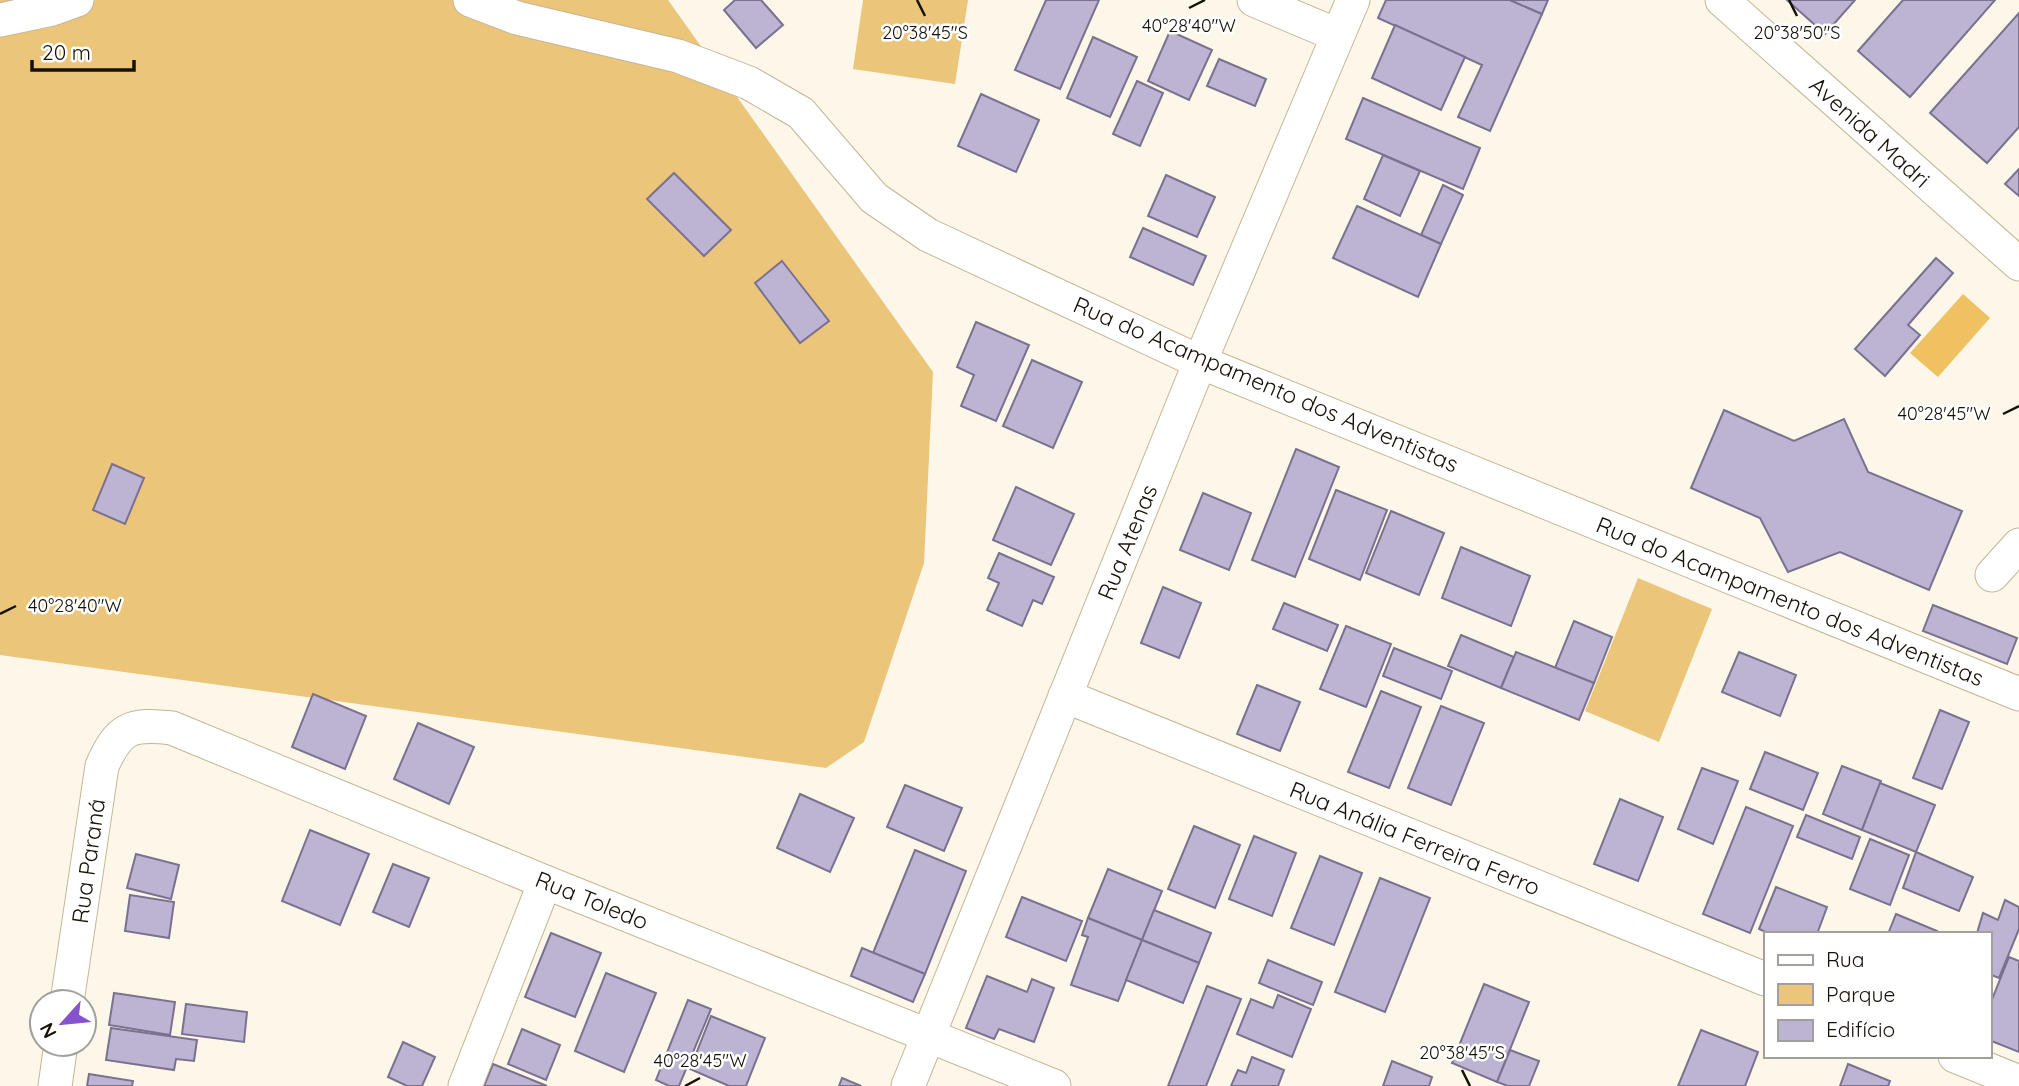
<svg xmlns="http://www.w3.org/2000/svg" width="2019" height="1086" font-family="Quicksand,sans-serif">
	<style>
		.green { fill: #eac57a }
		.water { fill: #efc161 }
		.building { fill: #bdb3d3; stroke: #7b718f; stroke-width: 2 }
		.lines { fill: none; stroke-linecap: round; stroke-linejoin: round }
		.minor-casing { stroke: #c5b595; stroke-width: 35 }
		.minor { stroke: #fff; stroke-width: 33 }
		.ticks { fill: none; stroke: #161106; stroke-width: 2.5 }
		.labels { text-anchor: middle; dominant-baseline: central; stroke-width: 5; stroke-linejoin: round; paint-order: stroke }
		.street-label { font-size: 23px; fill: #161106; stroke: #fff }
		.ticks-label { font-size: 18px; text-anchor: middle; fill: #161106; stroke: #fff; stroke-width: 5; stroke-linejoin: round; paint-order: stroke }
	</style>
	<rect width="100%" height="100%" fill="#fdf7e9"/>
	<g class="green">
		<polygon points="0,0 668,0 933,372 924,563 864,742 826,768 0,655"/>
		<polygon points="863,0 968,0 955,84 853,69"/>
		<polygon points="1638,578 1712,609 1659,742 1585,711"/>
	</g>
	<polygon class="water" points="1963,294 1990,318 1938,377 1910,353"/>
	<g class="building">
		<polygon points="735,0 761,0 783,25 756,48 724,10"/>
		<polygon points="1046,0 1099,0 1060,89 1015,70"/>
		<polygon points="1386,0 1510,0 1542,14 1490,131 1458,117 1482,65 1378,18"/>
		<polygon points="1510,0 1548,0 1542,14"/>
		<polygon points="1787,0 1855,0 1825,34"/>
		<polygon points="1903,0 1995,0 1910,97 1858,51"/>
		<polygon points="2019,13 2019,127 1987,163 1930,113"/>
		<polygon points="1395,25 1465,57 1441,110 1372,78"/>
		<polygon points="1170,31 1212,50 1189,100 1148,81"/>
		<polygon points="1093,37 1137,57 1110,117 1067,98"/>
		<polygon points="1219,59 1266,79 1255,106 1207,86"/>
		<polygon points="1137,81 1163,93 1140,146 1113,134"/>
		<polygon points="981,94 1039,120 1016,172 958,146"/>
		<polygon points="1363,98 1480,148 1463,189 1346,139"/>
		<polygon points="1383,155 1420,171 1400,216 1364,199"/>
		<polygon points="2019,169 2019,196 2005,184"/>
		<polygon points="674,173 731,230 704,256 647,199"/>
		<polygon points="1166,175 1215,197 1197,237 1148,216"/>
		<polygon points="1443,185 1463,195 1441,244 1421,235"/>
		<polygon points="1357,206 1441,244 1418,297 1333,258"/>
		<polygon points="1143,228 1206,256 1193,285 1130,257"/>
		<polygon points="1936,258 1953,273 1908,325 1920,335 1885,376 1855,349"/>
		<polygon points="782,261 829,321 800,343 755,283"/>
		<polygon points="976,322 1029,345 996,421 961,406 974,375 957,367"/>
		<polygon points="1032,360 1082,382 1053,448 1003,426"/>
		<polygon points="1724,410 1794,441 1844,419 1868,472 1962,511 1929,590 1840,552 1788,572 1760,518 1691,488"/>
		<polygon points="1296,449 1339,467 1295,577 1252,560"/>
		<polygon points="112,464 144,478 125,524 93,510"/>
		<polygon points="1016,487 1074,514 1051,565 993,540"/>
		<polygon points="1336,490 1387,510 1360,580 1309,559"/>
		<polygon points="1203,493 1251,513 1229,570 1180,550"/>
		<polygon points="1391,511 1444,533 1419,595 1366,573"/>
		<polygon points="1461,547 1530,576 1511,626 1442,598"/>
		<polygon points="999,553 1054,577 1042,604 1033,600 1022,626 987,610 999,583 988,578"/>
		<polygon points="1163,587 1201,603 1179,658 1141,643"/>
		<polygon points="1284,603 1338,625 1327,651 1273,629"/>
		<polygon points="1933,605 2017,638 2007,664 1923,631"/>
		<polygon points="1574,621 1612,637 1594,683 1555,668"/>
		<polygon points="1346,626 1391,644 1366,707 1320,689"/>
		<polygon points="1461,635 1514,657 1501,688 1448,666"/>
		<polygon points="1394,648 1452,671 1441,699 1383,676"/>
		<polygon points="1516,652 1594,683 1579,720 1501,688"/>
		<polygon points="1739,652 1796,675 1780,716 1722,692"/>
		<polygon points="1257,685 1300,702 1280,751 1237,734"/>
		<polygon points="1381,691 1421,707 1389,788 1348,772"/>
		<polygon points="313,694 366,716 345,769 292,747"/>
		<polygon points="1441,706 1484,723 1451,805 1408,788"/>
		<polygon points="1940,710 1969,722 1942,789 1913,778"/>
		<polygon points="418,723 474,747 449,804 394,779"/>
		<polygon points="1765,752 1818,773 1803,810 1750,789"/>
		<polygon points="1842,766 1881,781 1862,830 1823,814"/>
		<polygon points="1702,768 1738,781 1713,844 1678,829"/>
		<polygon points="1880,783 1935,805 1916,852 1862,830"/>
		<polygon points="905,785 962,808 944,851 887,827"/>
		<polygon points="800,794 854,818 830,872 777,848"/>
		<polygon points="1620,799 1663,817 1638,881 1594,864"/>
		<polygon points="1746,807 1793,826 1750,933 1703,914"/>
		<polygon points="1806,815 1860,837 1852,859 1797,837"/>
		<polygon points="1194,826 1240,845 1215,908 1168,889"/>
		<polygon points="310,830 369,854 340,925 282,901"/>
		<polygon points="1254,836 1296,853 1272,916 1229,899"/>
		<polygon points="1870,839 1909,855 1890,905 1850,889"/>
		<polygon points="915,850 966,871 925,974 873,953"/>
		<polygon points="1916,852 1973,877 1959,911 1903,888"/>
		<polygon points="136,854 179,865 171,899 127,888"/>
		<polygon points="1320,856 1362,873 1334,945 1291,928"/>
		<polygon points="393,864 429,878 409,927 373,912"/>
		<polygon points="1108,869 1162,891 1142,940 1088,918"/>
		<polygon points="1380,878 1430,898 1385,1012 1335,992"/>
		<polygon points="1776,887 1827,907 1817,934 1770,934 1759,929"/>
		<polygon points="130,895 174,902 169,938 125,931"/>
		<polygon points="1022,897 1082,921 1066,961 1006,937"/>
		<polygon points="2005,900 2019,907 2019,929 1999,978 1989,974 1989,934 1977,933 1983,913 1998,920"/>
		<polygon points="1154,910 1211,933 1199,963 1142,940"/>
		<polygon points="1896,914 1937,931 1935,934 1888,934"/>
		<polygon points="1088,918 1142,940 1118,1001 1071,985 1088,937 1082,935"/>
		<polygon points="551,933 601,953 575,1017 525,997"/>
		<polygon points="1142,940 1199,963 1183,1003 1126,980"/>
		<polygon points="862,948 925,974 913,1002 851,976"/>
		<polygon points="2009,957 2019,961 2019,1052 1989,1040 1989,1007"/>
		<polygon points="1268,960 1322,982 1313,1005 1259,983"/>
		<polygon points="606,973 656,993 624,1072 575,1051"/>
		<polygon points="987,976 1027,992 1032,979 1054,988 1034,1042 999,1029 994,1039 966,1028"/>
		<polygon points="1484,984 1529,1002 1497,1082 1452,1063"/>
		<polygon points="1207,986 1241,999 1206,1086 1168,1086"/>
		<polygon points="114,993 175,1002 170,1035 109,1025"/>
		<polygon points="1278,995 1311,1009 1292,1057 1237,1034 1251,999 1273,1008"/>
		<polygon points="688,1000 711,1009 679,1086 669,1086 656,1080"/>
		<polygon points="186,1004 247,1012 244,1042 182,1034"/>
		<polygon points="711,1016 765,1038 746,1086 729,1086 690,1069"/>
		<polygon points="111,1028 197,1040 194,1061 176,1059 174,1070 106,1060"/>
		<polygon points="522,1029 560,1045 546,1080 508,1064"/>
		<polygon points="1701,1030 1758,1052 1745,1086 1678,1086"/>
		<polygon points="403,1042 435,1057 422,1086 407,1086 388,1077"/>
		<polygon points="1510,1050 1539,1061 1529,1086 1508,1086 1497,1082"/>
		<polygon points="1252,1057 1284,1070 1278,1086 1231,1086 1238,1070 1246,1073"/>
		<polygon points="1392,1061 1432,1077 1429,1086 1383,1086"/>
		<polygon points="493,1064 547,1086 484,1086"/>
		<polygon points="1848,1064 1890,1081 1888,1086 1840,1086"/>
		<polygon points="89,1074 133,1081 132,1086 87,1086"/>
		<polygon points="842,1078 861,1086 839,1086"/>
	</g>
	<g class="lines">
		<defs>
			<g id="minor">
				<polyline points="470,0 517,18 678,56 749,83 801,113 874,198 928,235 1200,362 2019,694"/>
				<polyline points="1254,0 1337,35"/>
				<polyline points="1722,0 2019,264"/>
				<polyline points="0,20 52,9 77,0"/>
				<polyline points="1992,575 2019,545"/>
				<polyline points="1065,696 1765,979"/>
				<path d="M67,1002L102,766C119,728 130,723 172,728L545,882L1054,1086"/>
				<polyline points="1955,1056 2019,1082"/>
				<polyline points="55,1086 61,1044"/>
				<polyline points="465,1086 545,882"/>
				<polyline points="908,1086 1200,362 1353,0"/>
			</g>
		</defs>
		<use href="#minor" class="minor-casing"/>
		<use href="#minor" class="minor"/>
	</g>
	<path class="ticks" d="M917,0L925,16M1789,0L1797,16M1189,8L1205,0M2003,414L2019,406M0,614L16,606M1462,1070L1470,1086M685,1086L700,1078"/>
	<g class="labels">
		<g class="street-label">
			<text transform="translate(1870 132) rotate(42)">Avenida Madri</text>
			<text transform="translate(1266 384) rotate(23)">Rua do Acampamento dos Adventistas</text>
			<text transform="translate(1127 542) rotate(-68)">Rua Atenas</text>
			<text transform="translate(1790 601) rotate(22)">Rua do Acampamento dos Adventistas</text>
			<text transform="translate(1415 838) rotate(22)">Rua Anália Ferreira Ferro</text>
			<text transform="translate(88 861) rotate(-82)">Rua Paraná</text>
			<text transform="translate(592 900) rotate(22)">Rua Toledo</text>
		</g>
	</g>
	<g class="ticks-label">
		<text x="1189" y="32">40°28'40"W</text>
		<text x="925" y="39">20°38'45"S</text>
		<text x="1797" y="39">20°38'50"S</text>
		<text x="1944" y="420">40°28'45"W</text>
		<text x="75" y="612">40°28'40"W</text>
		<text x="1462" y="1059">20°38'45"S</text>
		<text x="700" y="1067">40°28'45"W</text>
	</g>
	<rect x="1764" y="932" width="228" height="126" fill="#ffffff" stroke="#a2a09b" stroke-width="2"/>
	<rect x="1778" y="955" width="35" height="10" fill="#ffffff" stroke="#a2a09b" stroke-width="2"/>
	<text x="1826" y="967" font-size="21" fill="#161106">Rua</text>
	<rect x="1778" y="984" width="35" height="21" fill="#eac57a" stroke="#a2a09b" stroke-width="2"/>
	<text x="1826" y="1002" font-size="21" fill="#161106">Parque</text>
	<rect x="1778" y="1020" width="35" height="21" fill="#bdb3d3" stroke="#a2a09b" stroke-width="2"/>
	<text x="1826" y="1037" font-size="21" fill="#161106">Edifício</text>
	<g transform="translate(63 1023) rotate(243)"><circle r="33" fill="#ffffff" stroke="#a2a09b" stroke-width="2"/>
	<path d="M0-5L12 26L0 18L-12 26Z" fill="#8553cb"/>
	<text y="-10" font-size="19" font-weight="bold" text-anchor="middle" fill="#161106">N</text>
	</g>
	<path d="M32 60v10h102v-10" fill="none" stroke="#161106" stroke-width="3.5"/>
	<text x="42" y="60" font-size="21" fill="#161106" stroke="#ffffff" stroke-width="5" paint-order="stroke">20 m</text>
</svg>
